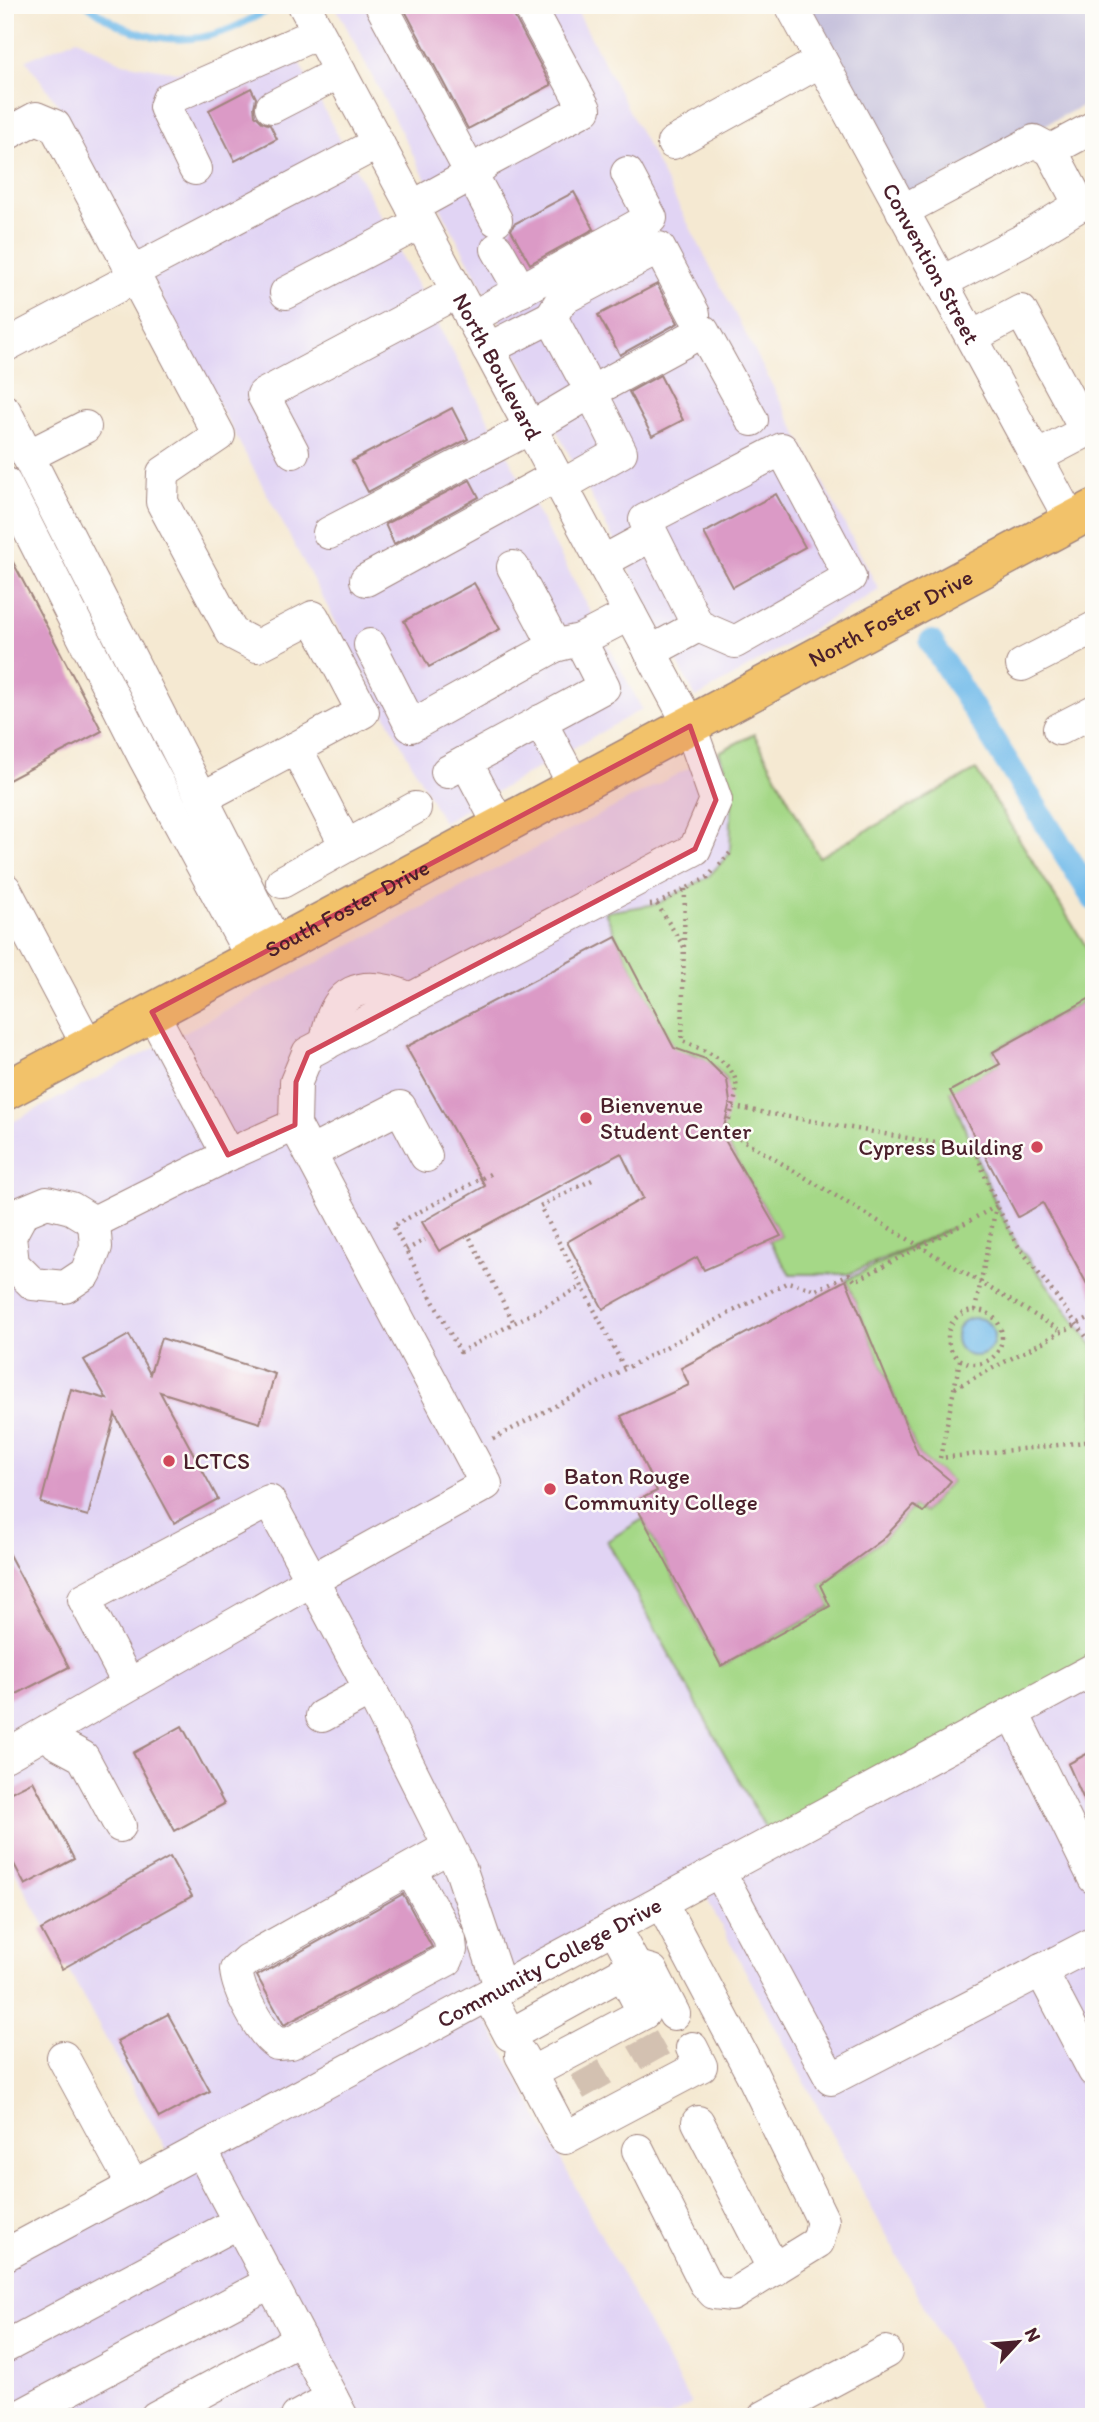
<svg xmlns="http://www.w3.org/2000/svg" width="1099" height="2422" font-family="Itim,sans-serif">
	<style>
		.built { fill: #e1d4f4 }
		.industrial { fill: #c5c0db }
		.green { fill: #a5d887; stroke: #787c59; stroke-width: 2 }
		.water { fill: #72bbea; stroke: #5e6d8a; stroke-width: 2 }
		.lines { fill: none; stroke-linecap: round; stroke-linejoin: round }
		.stream { stroke: #72bbea; stroke-width: 7 }
		.canal { stroke: #72bbea; stroke-width: 24 }
		.building { fill: #db9ac6 }
		.minor-tunnel { stroke: #d3c1b1; stroke-width: 32; stroke-dasharray: 32 16; stroke-linecap: butt }
		.minor-casing { stroke: #a0847e; stroke-width: 34 }
		.major-casing { stroke: #a0847e; stroke-width: 41 }
		.path { stroke: #a0847e; stroke-width: 4.5; stroke-dasharray: 2 5; stroke-linecap: butt }
		.minor { stroke: #fff; stroke-width: 32 }
		.major { stroke: #f2c26a; stroke-width: 38 }
		.marked { fill: #d1495b; fill-opacity: 0.2; stroke: #d1495b; stroke-width: 5; stroke-linejoin: round }
		.poi-dot { fill: #d1495b; stroke: #fdfcf7; stroke-width: 2.5 }
		.labels { text-anchor: middle; dominant-baseline: central; stroke-width: 5; stroke-linejoin: round; paint-order: stroke }
		.street-label { font-size: 23px; fill: #4a1f2b; stroke: #fdfcf7 }
		.poi-label { font-size: 23px; fill: #4a1f2b; stroke: #fdfcf7; text-anchor: start }
	</style>
	<rect width="100%" height="100%" fill="#fdfcf7"/>
	<filter id="ink" filterUnits="userSpaceOnUse"><feTurbulence type="fractalNoise" baseFrequency=".0143" numOctaves="2"/><feDisplacementMap in="SourceGraphic" scale="14" xChannelSelector="R" yChannelSelector="G"/><feConvolveMatrix kernelMatrix="1 2 1 2 8 2 1 2 1" color-interpolation-filters="sRGB"/></filter>
	<filter id="wash" filterUnits="userSpaceOnUse"><feTurbulence type="fractalNoise" baseFrequency=".00686" numOctaves="4" result="noise"/><feDisplacementMap in="SourceGraphic" scale="28" xChannelSelector="R" yChannelSelector="G"/><feGaussianBlur stdDeviation="1.57" result="paint"/><feColorMatrix in="noise" values="0 0 0 0 0 0 0 0 0 0 0 0 0 0 0 0 0 1.4 0 .05"/><feComposite in="paint" operator="in"/></filter>
	<g filter="url(#wash)">
		<rect width="100%" height="100%" fill="#f5e9d2"/>
		<g class="built">
			<polygon points="335,5 574,5 879,590 696,698"/>
			<polygon points="285,36 642,709 443,822 57,103 26,60 77,39 123,63 177,72 238,57"/>
			<polygon points="754,734 819,857 976,770 1094,959 1094,2417 983,2417 698,1882 477,2002 691,2404 668,2417 5,2417 5,2255 174,2164 5,1853 5,1126"/>
		</g>
		<polygon class="industrial" points="802,5 1094,5 1094,100 907,195"/>
		<path class="green" d="M754,734L819,857L976,770L1094,959V996L993,1051L1000,1064L950,1092L997,1206L1016,1243L1094,1347V1669L773,1842L607,1541L643,1519L721,1666L830,1607L820,1585L882,1540L914,1506L924,1512L951,1481L918,1454L846,1280L953,1227L849,1274H790L769,1241L781,1236L722,1135L727,1080C713,1065 699,1049 676,1053L616,937L605,912L657,904L708,877L730,853L732,792L719,752Z"/>
		<circle class="water" cx="975" cy="1337" r="19"/>
		<g class="lines">
			<path class="stream" d="M88,5C127,37 177,48 225,31C239,26 252,18 265,12"/>
			<polyline class="canal" points="931,642 1094,899"/>
		</g>
		<g id="blocks">
			<g class="building">
				<polygon points="402,5 511,5 513,14 551,85 468,129"/>
				<polygon points="251,88 256,98 254,107 255,115 262,122 270,125 277,139 235,161 209,110"/>
				<polygon points="574,192 594,229 530,264 511,230 514,224"/>
				<polygon points="657,284 678,323 620,355 598,315"/>
				<polygon points="660,375 683,420 652,436 629,392"/>
				<polygon points="452,408 468,439 368,492 352,461"/>
				<polygon points="470,480 479,497 394,544 385,524"/>
				<polygon points="776,494 805,547 733,587 704,533"/>
				<polygon points="5,547 102,731 5,782"/>
				<polygon points="474,583 500,629 429,667 404,621"/>
				<polygon points="616,937 674,1048 706,1059 727,1080 730,1102 722,1135 781,1236 704,1270 697,1257 603,1309 567,1242 643,1198 621,1153 439,1251 422,1222 485,1186 406,1047"/>
				<polygon points="1094,996 1094,1297 1043,1203 1018,1217 950,1091 1000,1064 993,1052"/>
				<polygon points="846,1280 918,1454 951,1481 924,1512 914,1506 882,1540 820,1585 830,1606 721,1666 634,1502 657,1491 621,1416 689,1385 681,1368"/>
				<polygon points="129,1335 150,1374 161,1338 275,1374 260,1423 160,1392 218,1499 174,1523 115,1415 88,1516 41,1503 71,1389 107,1399 84,1360"/>
				<polygon points="5,1547 69,1667 5,1700"/>
				<polygon points="182,1726 224,1804 175,1831 133,1753"/>
				<polygon points="1094,1750 1094,1822 1068,1764"/>
				<polygon points="33,1781 74,1859 25,1885 5,1847 5,1795"/>
				<polygon points="170,1857 192,1896 62,1969 41,1930"/>
				<polygon points="403,1894 432,1947 284,2025 257,1976"/>
				<polygon points="168,2014 210,2091 159,2118 117,2041"/>
			</g>
		</g>
	</g>
	<g filter="url(#ink)">
		<use href="#blocks" fill-opacity="0" stroke="#a0847e" stroke-width="2"/>
		<g class="lines">
			<g class="minor-tunnel">
				<polyline points="642,2039 655,2062"/>
				<polyline points="585,2068 598,2091"/>
			</g>
			<defs>
				<g id="minor">
					<path id="s1" d="M304,5L690,726L716,800L695,849L308,1053L296,1082L295,1125L486,1484L312,1580L378,1704L461,1870L501,1989"/>
					<polyline points="381,5 496,220"/>
					<path id="s2" d="M791,5L1071,521"/>
					<polyline points="272,107 340,72"/>
					<polyline points="5,135 36,118 55,126 219,435 163,473 162,502 232,633 257,646 313,617 363,712 202,798"/>
					<polyline points="673,143 821,61"/>
					<polyline points="195,169 165,107 168,99 318,33"/>
					<polyline points="412,207 472,174 488,161 585,109 529,5"/>
					<polyline points="902,211 1034,141 1051,150"/>
					<polyline points="497,249 521,291"/>
					<polyline points="132,272 378,143"/>
					<polyline points="942,282 1021,241 1080,205 1051,150 1094,127"/>
					<polyline points="286,293 420,223"/>
					<polyline points="551,317 562,299 659,248 694,314"/>
					<polyline points="471,318 651,218 627,173"/>
					<polyline points="972,337 1021,311 1086,431"/>
					<polyline points="5,346 135,277"/>
					<polyline points="488,349 551,317 582,375"/>
					<polyline points="591,392 703,331 752,420"/>
					<polyline points="5,411 277,946"/>
					<polyline points="293,452 263,395 457,292"/>
					<polyline points="28,456 85,427"/>
					<polyline points="1037,457 1094,427"/>
					<polyline points="5,483 145,759 253,960"/>
					<polyline points="329,533 530,428 591,392 621,452 561,486"/>
					<polyline points="602,562 652,535"/>
					<polyline points="513,567 555,646 575,641"/>
					<polyline points="366,580 556,476"/>
					<polyline points="370,645 411,726 555,646"/>
					<polyline points="650,652 698,626 735,642 850,577 782,449 645,520 698,626"/>
					<polyline points="1022,665 1094,628"/>
					<polyline points="540,721 575,787"/>
					<polyline points="1059,729 1094,711"/>
					<polyline points="296,748 346,846"/>
					<polyline points="466,762 500,826"/>
					<polyline points="447,772 604,687 580,640 630,614"/>
					<polyline points="282,882 415,808"/>
					<polyline points="5,889 88,1046"/>
					<polyline points="152,1012 228,1155"/>
					<path d="M326,1044C333,989 361,977 411,999"/>
					<polyline points="310,1153 400,1107 426,1156"/>
					<polygon points="47,1202 71,1208 94,1222 96,1247 86,1273 65,1287 33,1284 13,1264 10,1236 23,1212"/>
					<polyline points="94,1222 228,1155 295,1125"/>
					<polyline points="1013,1713 1094,1878"/>
					<polyline points="322,1716 370,1690"/>
					<polyline points="49,1731 57,1743 83,1757 120,1826"/>
					<path d="M5,1756C107,1697 210,1639 312,1580L269,1501L84,1599L129,1685"/>
					<path d="M410,1869L450,1940L451,1950L447,1960L291,2043L277,2044C260,2033 238,1991 236,1970L247,1960L449,1847"/>
					<polyline points="719,1871 831,2079 1094,1943"/>
					<polyline points="635,1966 652,1971 674,2014"/>
					<polyline points="1041,1970 1094,2071"/>
					<polyline points="489,1995 510,2035 635,1966 614,1927"/>
					<polyline points="521,2055 531,2073 644,2013 623,1973"/>
					<polyline points="63,2057 133,2186"/>
					<polyline points="531,2073 565,2138 701,2066 692,2048"/>
					<polyline points="698,2122 774,2270"/>
					<polyline points="201,2150 342,2417"/>
					<polyline points="638,2150 705,2283 714,2293 732,2295 818,2242 823,2221 752,2074 661,1902"/>
					<path id="s3" d="M5,2255L1094,1669"/>
					<polyline points="5,2347 239,2222"/>
					<polyline points="18,2417 271,2282"/>
					<polyline points="156,2417 301,2339"/>
					<polyline points="297,2417 332,2398"/>
					<polyline points="764,2417 886,2352"/>
				</g>
				<g id="major">
					<path id="s4" d="M5,1091L1094,509"/>
				</g>
			</defs>
			<use href="#minor" class="minor-casing"/>
			<use href="#major" class="major-casing"/>
			<g class="path">
				<polyline points="719,865 730,853"/>
				<path d="M685,889L682,1041C704,1050 741,1063 736,1093C734,1106 729,1118 726,1130L1063,1332"/>
				<polyline points="657,904 684,947"/>
				<polyline points="650,905 657,904 708,877 713,871"/>
				<polyline points="733,1107 975,1150 997,1206 1016,1243 1094,1347"/>
				<polyline points="490,1174 393,1226 460,1352 583,1286"/>
				<polyline points="592,1180 540,1206 625,1369"/>
				<polyline points="470,1238 514,1323"/>
				<polyline points="406,1250 425,1240"/>
				<polyline points="975,1310 996,1207"/>
				<circle cx="975" cy="1337" r="27"/>
				<polyline points="960,1360 940,1458 1094,1441"/>
				<polyline points="955,1388 1094,1315"/>
				<polyline points="493,1439 788,1282 816,1290 849,1274 855,1281 997,1206"/>
			</g>
			<use href="#minor" class="minor"/>
			<use href="#major" class="major"/>
		</g>
	</g>
	<path class="marked" d="M690,726L716,800L695,849L308,1053L296,1082L295,1125L228,1155L152,1012Z"/>
	<g class="poi-dot">
		<circle cx="586" cy="1118" r="7"/>
		<circle cx="1037" cy="1147" r="7"/>
		<circle cx="169" cy="1461" r="7"/>
		<circle cx="550" cy="1489" r="7"/>
	</g>
	<g class="labels">
		<g class="street-label">
			<text stroke="none"><textPath href="#s2" startOffset="294">Convention Street</textPath></text>
			<text stroke="none"><textPath href="#s1" startOffset="410">North Boulevard</textPath></text>
			<text stroke="none"><textPath href="#s4" startOffset="1004">North Foster Drive</textPath></text>
			<text stroke="none"><textPath href="#s4" startOffset="388">South Foster Drive</textPath></text>
			<text stroke="none"><textPath href="#s3" startOffset="618">Community College Drive</textPath></text>
		</g>
		<g class="poi-label">
			<text x="600" y="1105">Bienvenue<tspan x="600" dy="26">Student Center</tspan></text>
			<text x="1023" y="1147" text-anchor="end">Cypress Building</text>
			<text x="183" y="1461">LCTCS</text>
			<text x="564" y="1476">Baton Rouge<tspan x="564" dy="26">Community College</tspan></text>
		</g>
	</g>
	<rect width="1099" height="2422" fill="none" stroke="#fdfcf7" stroke-width="28"/>
	<g transform="translate(1018 2342) rotate(64)" stroke="#fdfcf7" stroke-width="5" paint-order="stroke">
	<path d="M0-5L12 26L0 18L-12 26Z" fill="#4a1f2b"/>
	<text y="-10" font-size="19" font-weight="bold" text-anchor="middle" fill="#4a1f2b">N</text>
	</g>
</svg>
